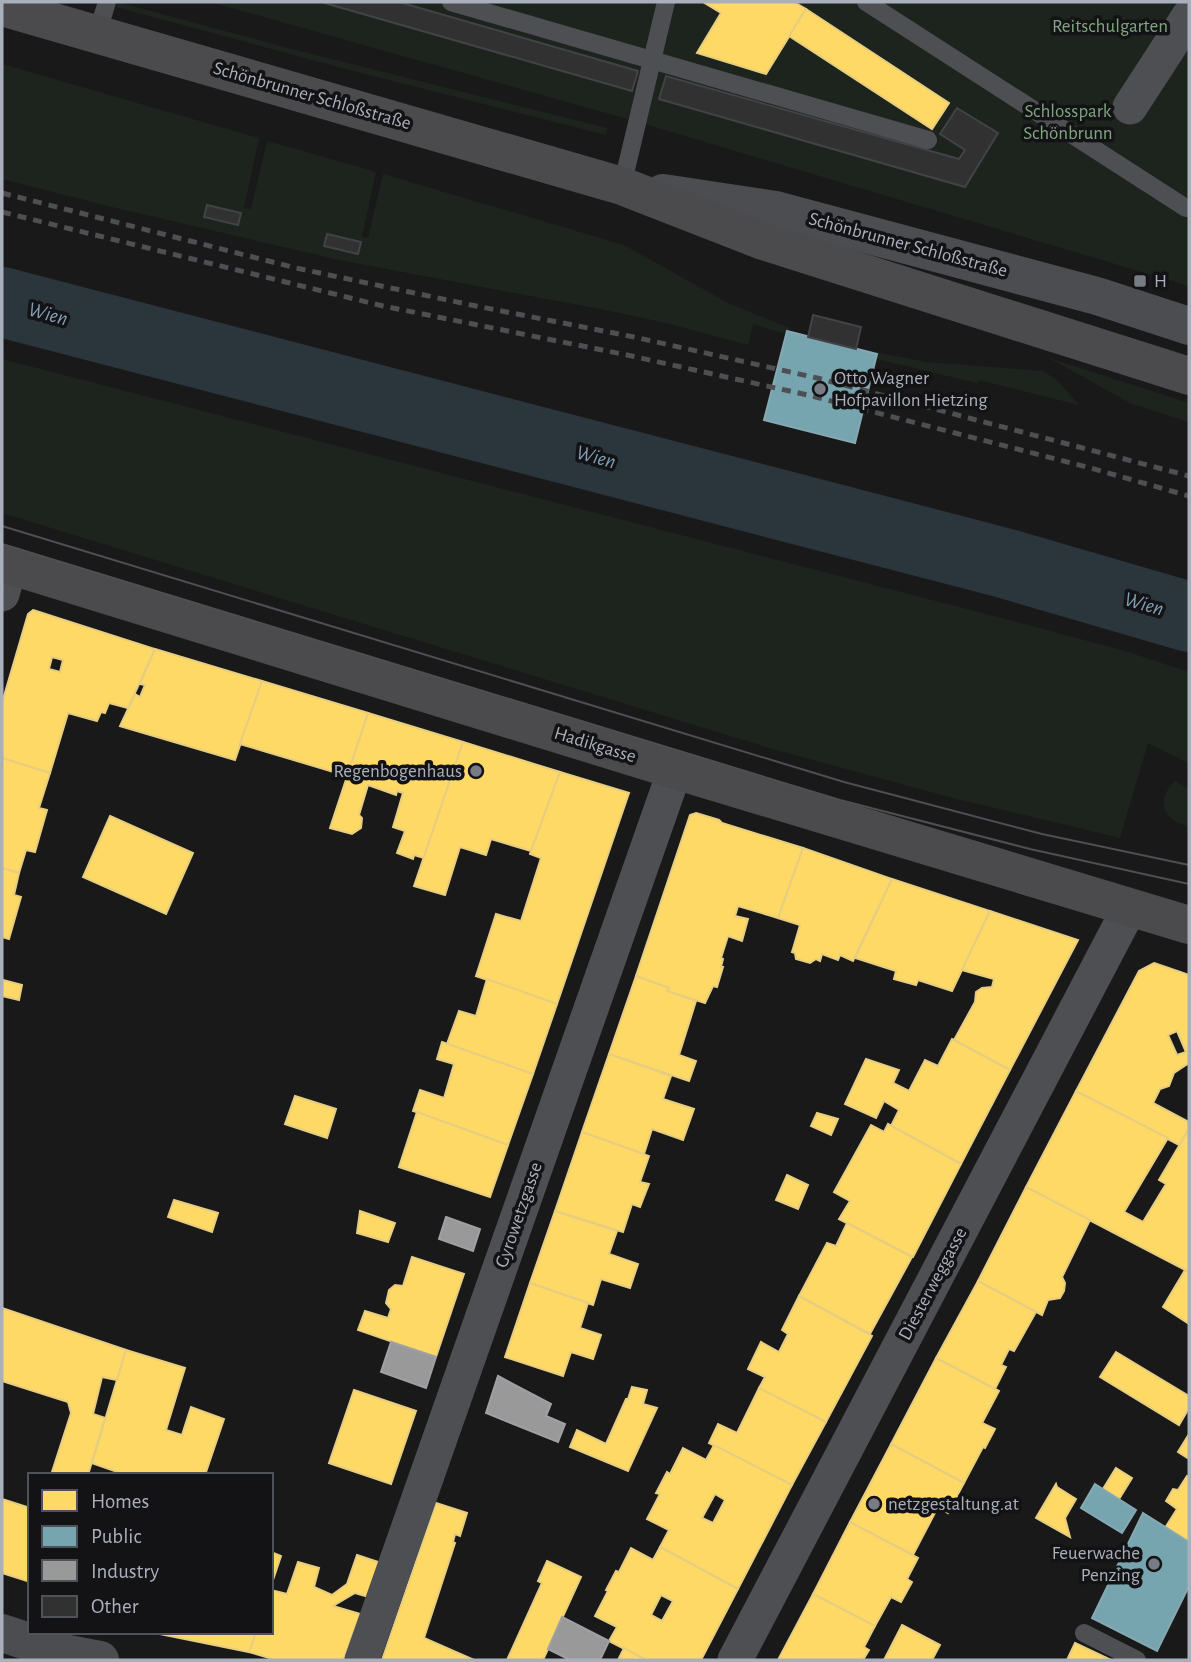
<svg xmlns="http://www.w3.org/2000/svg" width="1191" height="1662" font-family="'Alegreya Sans',sans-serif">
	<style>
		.green { fill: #1d241e }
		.homes { fill: #ffd966; stroke: #e6cd80; stroke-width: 2; fill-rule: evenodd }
		.public { fill: #76a5af; stroke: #86a8b3; stroke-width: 2 }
		.industry { fill: #999; stroke: #9ea0a3; stroke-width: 2 }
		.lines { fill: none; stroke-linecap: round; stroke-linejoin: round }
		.river { stroke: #2b353c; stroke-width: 70 }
		.building { fill: #313132; stroke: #424346; stroke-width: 2 }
		.lane { stroke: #4d4f53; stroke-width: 18 }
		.street { stroke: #4d4f53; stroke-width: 35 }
		.secondary { stroke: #4c4d51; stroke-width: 38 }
		.primary { stroke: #4b4b4e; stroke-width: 38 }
		.tram { stroke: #4d4f52; stroke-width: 2 }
		.rail { stroke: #4d4f52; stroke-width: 5; stroke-dasharray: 9 7; stroke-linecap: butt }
		.poi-dot { fill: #777b83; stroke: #131316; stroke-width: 2.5 }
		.labels { text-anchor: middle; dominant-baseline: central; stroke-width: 7; stroke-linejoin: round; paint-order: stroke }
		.park-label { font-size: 19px; fill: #80a681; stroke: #131316 }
		.street-label { font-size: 19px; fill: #aab0bb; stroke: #131316 }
		.poi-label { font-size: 19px; fill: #aab0bb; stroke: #131316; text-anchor: start }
		.water-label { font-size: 21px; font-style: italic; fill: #80a0b7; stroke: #131316 }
	</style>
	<rect width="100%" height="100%" fill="#19191a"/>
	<g class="green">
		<polygon points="118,2 284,47 607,128 606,135 338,67 116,7"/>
		<polygon points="210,2 1189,2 1189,286 628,119"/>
		<polygon points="2,64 259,138 244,208 251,209 267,141 376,172 362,237 368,238 383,174 624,245 730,304 789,328 791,333 787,331 786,334 753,324 748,345 666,323 605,310 339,260 112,207 2,179"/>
		<polygon points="874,352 927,362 1043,371 1058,381 1079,405 979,380 977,383 876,359 877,354"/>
		<polygon points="1049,358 1189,403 1189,422 1132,404"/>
		<polygon points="2,359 1032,626 1125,651 1189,672 1189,763 1148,743 1120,838 957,799 776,750 2,513"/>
		<path d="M1175,781L1189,790V827C1164,820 1154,801 1175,781Z"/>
	</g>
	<g class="homes">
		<polygon points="703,2 794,2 806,9 766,74 697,53 721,13"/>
		<polygon points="806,9 949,103 932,129 789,36"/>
		<path d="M33,610L155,649L128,708L109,703L105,713L101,712L97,721L68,713L50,773L2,758V703L28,614ZM52,657L63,660L60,672L49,669Z"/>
		<polygon points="155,649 262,681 235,760 120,726 135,694 140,697 145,685 140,684"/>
		<polygon points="262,681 368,713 347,776 240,744"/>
		<polygon points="368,713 463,742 424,858 414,855 413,859 397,853 405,831 393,827 403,793 397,791 396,795 368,785 359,815 362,818 361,828 352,834 330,828"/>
		<polygon points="463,742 560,772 531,851 491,839 486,855 460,847 445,895 414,886"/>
		<polygon points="2,758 50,773 39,808 47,810 35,852 26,850 19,873 2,868"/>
		<polygon points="560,772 629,793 557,1004 476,976 496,914 521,921 541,858 530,854"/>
		<polygon points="696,813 719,820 722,823 803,848 778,918 738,906 735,916 748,919 742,941 728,936 721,958 723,959 721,967 723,967 717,987 713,986 705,1003 667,991 669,988 636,976 690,815"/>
		<polygon points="110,816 193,853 166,914 83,877"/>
		<polygon points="803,848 892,879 853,961 840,955 838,960 822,954 820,961 816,959 810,963 796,959 795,953 792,952 800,925 778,918"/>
		<polygon points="2,868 19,873 14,895 21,897 9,939 2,937"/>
		<polygon points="892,879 990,911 952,991 918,980 916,985 894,979 896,971 855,958"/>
		<polygon points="990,911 1078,940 1010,1070 954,1040 975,1002 976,992 982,988 992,987 994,979 962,970"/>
		<path d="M1154,963L1189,975V1063L1174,1073L1169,1086L1160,1089L1153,1103L1189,1122V1129L1179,1145L1076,1091L1139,971ZM1177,1031L1186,1052L1177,1055L1168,1035Z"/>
		<polygon points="636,976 669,988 667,991 696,1001 679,1055 696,1061 689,1081 609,1054"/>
		<polygon points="487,979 557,1004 533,1074 447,1044 459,1011 476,1016"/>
		<polygon points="3,980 22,985 19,1000 2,996"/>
		<polygon points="952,1039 1010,1070 961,1164 891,1126 899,1110 884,1101 876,1118 845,1104 866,1059 899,1070 893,1083 909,1091 925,1060 938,1066"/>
		<polygon points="442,1042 533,1074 508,1145 413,1111 420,1090 444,1098 454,1064 437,1059"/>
		<polygon points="609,1054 671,1076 663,1099 694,1109 683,1140 652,1129 644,1154 582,1132"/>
		<polygon points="1076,1091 1168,1138 1124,1212 1143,1222 1166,1184 1159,1180 1189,1129 1189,1272 1026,1187"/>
		<polygon points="295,1096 336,1109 327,1138 285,1124"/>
		<polygon points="417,1112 508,1145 490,1197 399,1167"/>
		<polygon points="817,1113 838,1119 831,1135 811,1126"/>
		<polygon points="888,1124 961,1164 913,1257 839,1219 850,1201 834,1192 871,1125 884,1132"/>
		<polygon points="582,1132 649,1156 640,1182 649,1184 640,1207 632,1204 623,1232 555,1211"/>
		<polygon points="787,1175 808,1185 798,1209 776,1200"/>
		<polygon points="1026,1187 1090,1220 1062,1277 1065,1283 1064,1291 1060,1298 1048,1300 1042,1315 978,1281"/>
		<polygon points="174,1200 218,1213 212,1232 168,1217"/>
		<polygon points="360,1211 395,1223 388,1242 357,1233"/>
		<polygon points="555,1211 617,1231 609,1254 638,1264 630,1288 601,1279 593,1305 530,1283"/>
		<polygon points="847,1223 912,1257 870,1334 799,1296 827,1243 836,1246"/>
		<polygon points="412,1257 464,1274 436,1357 358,1330 365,1311 388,1318 391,1309 386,1303 389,1290 395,1285 403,1286"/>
		<polygon points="1185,1270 1189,1272 1189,1324 1163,1307"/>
		<polygon points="978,1281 1036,1312 1014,1351 1009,1349 1001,1365 1006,1367 995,1389 936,1358"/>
		<polygon points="530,1283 588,1303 580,1328 601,1335 593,1359 571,1352 563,1376 505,1357"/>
		<polygon points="799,1296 872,1336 826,1422 759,1388 765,1377 748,1369 761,1342 779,1352 788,1334 782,1330"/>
		<polygon points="2,1308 126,1350 117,1380 102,1377 93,1414 105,1418 88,1475 51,1475 71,1413 68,1402 2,1381"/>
		<polygon points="126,1350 185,1368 166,1430 182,1435 191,1407 224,1419 205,1475 126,1475 92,1463"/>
		<polygon points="1116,1352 1189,1396 1189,1408 1179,1425 1100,1377"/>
		<polygon points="936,1358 999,1391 982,1423 995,1429 985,1448 983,1447 964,1483 891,1444"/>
		<polygon points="632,1387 647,1390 643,1404 657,1408 628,1471 570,1447 577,1430 606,1444 626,1399 628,1399"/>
		<polygon points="759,1388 826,1422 792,1485 709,1443 718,1424 737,1433"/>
		<polygon points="354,1390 416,1411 391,1484 329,1463"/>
		<polygon points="1189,1434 1189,1459 1178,1452"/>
		<polygon points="891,1444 964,1483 948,1513 938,1507 913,1555 850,1522"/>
		<path d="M714,1445L792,1485L738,1589L660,1547L669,1530L647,1519L660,1494L656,1493L667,1472L670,1474L683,1448L706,1460ZM715,1494L725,1500L713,1523L702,1518Z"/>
		<polygon points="1116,1468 1132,1478 1119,1499 1103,1489"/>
		<polygon points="1187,1476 1189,1477 1189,1542 1165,1528 1177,1509 1166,1501 1173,1489 1178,1490"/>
		<polygon points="1056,1484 1057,1487 1076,1499 1065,1518 1070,1537 1036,1518"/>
		<polygon points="2,1499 30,1508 28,1536 30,1536 30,1582 2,1573"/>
		<polygon points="436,1503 467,1513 460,1536 455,1534 453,1542 455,1543 424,1638 474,1660 382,1660"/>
		<polygon points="850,1522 918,1558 907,1579 912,1582 901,1602 891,1597 875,1626 813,1594"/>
		<path d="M660,1547L738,1589L701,1660H646L609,1641L617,1627L595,1616L608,1591L606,1590L616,1571L619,1572L631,1548L653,1560ZM661,1595L673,1601L662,1621L651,1615Z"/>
		<polygon points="271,1552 281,1556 271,1586"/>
		<polygon points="357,1555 384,1564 372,1598 355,1593 333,1606 360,1614 343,1660 276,1660 249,1652 256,1632 271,1632 271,1590 287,1594 298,1562 319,1568 314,1587 332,1595 347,1584"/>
		<polygon points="547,1561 581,1577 543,1660 507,1660 542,1583 538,1581"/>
		<polygon points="813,1594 875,1626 864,1647 869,1650 863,1660 778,1660"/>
		<polygon points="902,1625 940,1645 932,1660 884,1660"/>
		<polygon points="150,1632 256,1632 249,1652"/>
		<polygon points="1075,1643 1111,1660 1067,1660"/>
		<polygon points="624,1648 646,1660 618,1660"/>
	</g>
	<g class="public">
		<polygon points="787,331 877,354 855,443 764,420"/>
		<polygon points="1095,1484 1136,1510 1122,1533 1081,1508"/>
		<polygon points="1143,1513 1189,1542 1189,1586 1157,1651 1092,1618"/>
	</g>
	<g class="industry">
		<polygon points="446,1217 480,1229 473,1251 439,1239"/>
		<polygon points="391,1342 436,1357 426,1388 381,1372"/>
		<polygon points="498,1376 551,1404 546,1416 565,1424 558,1442 486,1413"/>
		<polygon points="562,1617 609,1641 600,1660 570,1660 548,1649"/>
	</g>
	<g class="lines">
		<polyline class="river" points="2,302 1004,563 1189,617"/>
	</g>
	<g class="building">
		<polygon points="321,2 399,2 638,71 632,91"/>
		<polygon points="666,76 959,159 965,150 940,134 957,108 998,133 965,187 659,99"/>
		<polygon points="207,205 241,213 238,225 204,217"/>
		<polygon points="327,234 361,242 358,254 324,246"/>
		<polygon points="813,315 861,327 856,349 808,337"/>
	</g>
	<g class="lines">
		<g class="lane">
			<polyline points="451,2 928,140"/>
			<polyline points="866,2 1186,208"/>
			<polyline points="97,34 107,2"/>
			<polyline points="622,186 666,2"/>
			<polyline points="1084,1633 1137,1660"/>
		</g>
		<g class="street">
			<polyline points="1130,107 1189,16"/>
			<polyline points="2,594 10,566"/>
			<polyline points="362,1660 675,770"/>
			<polyline points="735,1660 1130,907"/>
		</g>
		<g class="secondary">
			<polyline points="663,193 776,210 1097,296 1189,326"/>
			<polyline points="2,1633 63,1653 100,1660"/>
		</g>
		<g class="primary">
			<polyline points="2,7 622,186 763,241 1189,376"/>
			<polyline points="2,563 675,770 1189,925"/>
		</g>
		<g class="tram">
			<polyline points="2,526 844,782 1042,834 1189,865"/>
			<polyline points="2,544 840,800 1030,849 1189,884"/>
		</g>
		<g class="rail">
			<polyline points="2,193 296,268 476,306 634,337 817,378 1189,476"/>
			<polyline points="2,212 383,306 627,355 812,396 1087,467 1189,496"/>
		</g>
	</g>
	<g class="poi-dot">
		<rect x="1133" y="274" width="14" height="14" rx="3.5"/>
		<circle cx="820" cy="389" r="7"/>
		<circle cx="476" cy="771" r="7"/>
		<circle cx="874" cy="1504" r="7"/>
		<circle cx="1154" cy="1564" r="7"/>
	</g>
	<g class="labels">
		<g class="park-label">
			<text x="1110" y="26">Reitschulgarten</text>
			<text x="1068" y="111">Schlosspark<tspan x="1068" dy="22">Schönbrunn</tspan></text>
		</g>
		<g class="street-label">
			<text transform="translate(312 96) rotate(16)">Schönbrunner Schloßstraße</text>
			<text transform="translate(908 245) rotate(15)">Schönbrunner Schloßstraße</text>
			<text transform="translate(595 745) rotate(17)">Hadikgasse</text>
			<text transform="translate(519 1215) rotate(-71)">Gyrowetzgasse</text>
			<text transform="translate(933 1284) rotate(-62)">Diesterweggasse</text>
		</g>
		<g class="poi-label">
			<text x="1154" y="281">H</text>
			<text x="834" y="378">Otto Wagner<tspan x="834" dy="22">Hofpavillon Hietzing</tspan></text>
			<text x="462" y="771" text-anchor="end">Regenbogenhaus</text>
			<text x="888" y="1504">netzgestaltung.at</text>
			<text x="1140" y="1553" text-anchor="end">Feuerwache<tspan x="1140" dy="22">Penzing</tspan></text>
		</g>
		<g class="water-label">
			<text transform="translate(48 314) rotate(15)">Wien</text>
			<text transform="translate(596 457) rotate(15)">Wien</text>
			<text transform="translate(1144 604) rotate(16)">Wien</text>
		</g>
	</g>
	<rect width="1191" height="1662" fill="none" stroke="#aab0bb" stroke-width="7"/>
	<rect x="28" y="1473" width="245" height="161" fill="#131316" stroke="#4f5258" stroke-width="2"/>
	<rect x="42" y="1490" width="35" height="21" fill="#ffd966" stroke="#4f5258" stroke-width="2"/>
	<text x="91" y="1508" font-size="21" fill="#aab0bb">Homes</text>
	<rect x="42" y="1526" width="35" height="21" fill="#76a5af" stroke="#4f5258" stroke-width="2"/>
	<text x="91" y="1543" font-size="21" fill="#aab0bb">Public</text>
	<rect x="42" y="1560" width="35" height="21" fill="#999999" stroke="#4f5258" stroke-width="2"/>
	<text x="91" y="1578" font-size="21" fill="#aab0bb">Industry</text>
	<rect x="42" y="1596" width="35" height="21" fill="#313132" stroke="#4f5258" stroke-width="2"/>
	<text x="91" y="1613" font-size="21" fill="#aab0bb">Other</text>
</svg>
